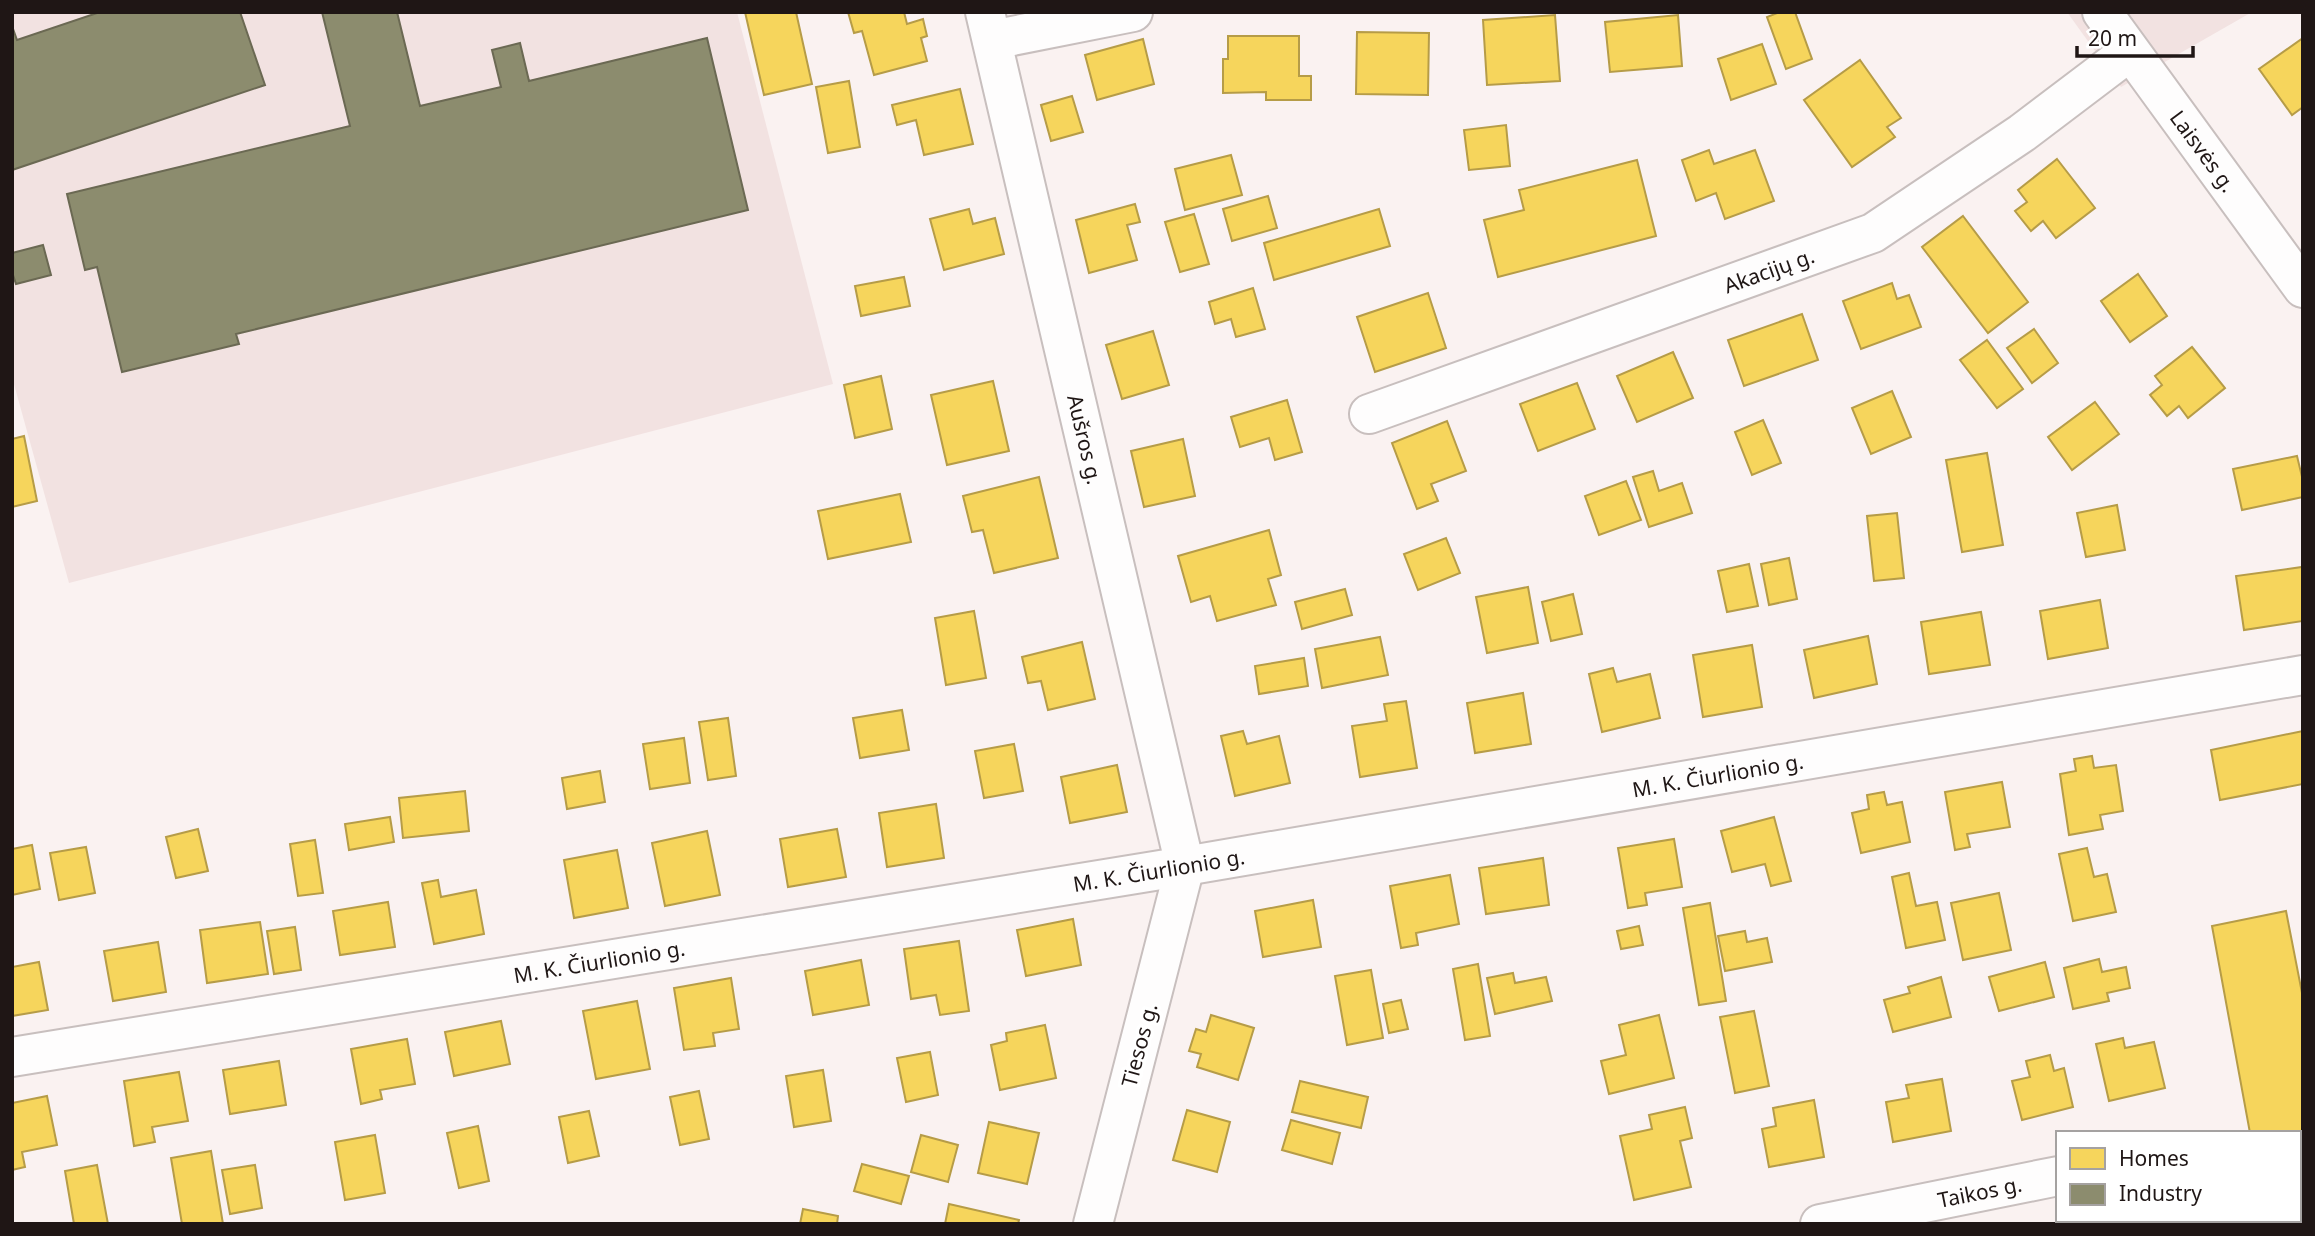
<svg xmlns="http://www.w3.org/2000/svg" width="2315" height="1236" font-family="'Noto Sans',sans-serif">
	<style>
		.built { fill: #f2e2e1 }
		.homes { fill: #f6d55c; stroke: #b69c47; stroke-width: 2 }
		.industry { fill: #8c8c6e; stroke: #6b6953; stroke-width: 2 }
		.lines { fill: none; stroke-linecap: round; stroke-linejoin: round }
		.minor-casing { stroke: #c8bfbe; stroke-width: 42 }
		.minor { stroke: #fefdfd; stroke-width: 38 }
		.labels { text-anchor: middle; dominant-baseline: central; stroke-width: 7; stroke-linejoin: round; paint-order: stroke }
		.street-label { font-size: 21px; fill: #1f1615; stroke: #fff }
	</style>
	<rect width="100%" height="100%" fill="#faf2f1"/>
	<g class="built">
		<polygon points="12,12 737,12 833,384 69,583 12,377"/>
		<polygon points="2067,12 2252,12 2121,87"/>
	</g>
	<g class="homes">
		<polygon points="745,12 796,12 812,84 764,95"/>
		<polygon points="848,12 904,12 907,24 923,19 927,36 921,38 927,61 874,75 862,31 854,33"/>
		<polygon points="1780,12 1795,12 1812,59 1786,69 1767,17"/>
		<polygon points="1555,15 1560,81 1487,85 1483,20"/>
		<polygon points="1678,15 1682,66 1610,72 1605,22"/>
		<polygon points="1357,32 1429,33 1428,95 1356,94"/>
		<polygon points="1228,36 1299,36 1299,76 1311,76 1311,100 1266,100 1266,92 1223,93 1223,59 1228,59"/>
		<polygon points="2303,38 2303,107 2292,115 2259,69"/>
		<polygon points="1143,39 1154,84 1097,100 1085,55"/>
		<polygon points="1762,44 1776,84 1731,100 1718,59"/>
		<polygon points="1860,60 1901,118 1887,127 1895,137 1852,167 1804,100"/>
		<polygon points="849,81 860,147 828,153 816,87"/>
		<polygon points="960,89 973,144 924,155 916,120 897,125 892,105"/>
		<polygon points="1072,96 1083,132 1051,141 1041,105"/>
		<polygon points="1506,125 1510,166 1469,170 1464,130"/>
		<polygon points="1709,150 1714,164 1755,150 1774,201 1725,219 1716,193 1696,201 1682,160"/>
		<polygon points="1231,155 1242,195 1185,210 1175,169"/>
		<polygon points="2057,159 2095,208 2056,238 2043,221 2031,231 2015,211 2027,202 2018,190"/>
		<polygon points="1637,160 1656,236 1498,277 1484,220 1524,210 1519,190"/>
		<polygon points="1268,196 1277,228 1232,241 1223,209"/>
		<polygon points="1135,204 1140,222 1127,225 1137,260 1089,273 1076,220"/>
		<polygon points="969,209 973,224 995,218 1004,254 944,270 930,219"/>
		<polygon points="1379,209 1390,246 1274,280 1264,243"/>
		<polygon points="1194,214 1209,264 1180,272 1165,222"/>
		<polygon points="1963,216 2028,302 1988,333 1922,247"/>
		<polygon points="2138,274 2167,316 2130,342 2101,301"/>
		<polygon points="904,277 910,306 861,316 855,286"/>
		<polygon points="1892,283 1897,299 1909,295 1921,327 1861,349 1843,301"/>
		<polygon points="1253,288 1265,329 1236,337 1231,319 1215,324 1209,302"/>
		<polygon points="1428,293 1446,348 1375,372 1357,317"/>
		<polygon points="1802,314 1818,360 1744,386 1728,340"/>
		<polygon points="2034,329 2058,363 2032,383 2007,348"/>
		<polygon points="1153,331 1169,385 1122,399 1106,345"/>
		<polygon points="1987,340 2023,389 1997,408 1960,360"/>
		<polygon points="2192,347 2225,388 2188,418 2179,406 2167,416 2150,395 2162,385 2155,376"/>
		<polygon points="1673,352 1693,398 1637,422 1617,376"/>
		<polygon points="881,376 892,429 855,438 844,385"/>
		<polygon points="993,381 1009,451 947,465 931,395"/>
		<polygon points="1577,383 1595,429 1538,451 1520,404"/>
		<polygon points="1892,391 1911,437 1871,454 1852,408"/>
		<polygon points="1287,400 1302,452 1275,460 1269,438 1240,447 1231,417"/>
		<polygon points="2095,402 2119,434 2072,470 2048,437"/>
		<polygon points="1763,420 1781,463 1752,475 1735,432"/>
		<polygon points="1447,421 1466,471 1431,484 1438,501 1417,509 1392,443"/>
		<polygon points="24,436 37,501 12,507 12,439"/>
		<polygon points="1183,439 1195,496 1144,507 1131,451"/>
		<polygon points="1987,453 2003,545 1962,552 1946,460"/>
		<polygon points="2297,456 2303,481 2303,497 2242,510 2233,469"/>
		<polygon points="1653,471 1659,491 1682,483 1692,513 1649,527 1633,477"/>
		<polygon points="1039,477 1058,558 994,573 983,530 972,532 963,496"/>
		<polygon points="1626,481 1641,520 1599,535 1585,496"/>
		<polygon points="900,494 911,542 828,559 818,511"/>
		<polygon points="2117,505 2125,550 2086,557 2077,513"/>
		<polygon points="1897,513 1904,578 1874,581 1867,516"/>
		<polygon points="1269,530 1281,575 1268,579 1276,605 1217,621 1210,596 1191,602 1178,556"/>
		<polygon points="1446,538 1460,573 1418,590 1404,554"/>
		<polygon points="1789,558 1797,599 1769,605 1761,564"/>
		<polygon points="1749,564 1758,606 1727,612 1718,571"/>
		<polygon points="2302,567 2303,621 2244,630 2236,576"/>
		<polygon points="1528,587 1538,643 1487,653 1476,597"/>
		<polygon points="1345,589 1352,615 1302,629 1295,602"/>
		<polygon points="1573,594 1582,634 1551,641 1542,602"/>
		<polygon points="2100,600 2108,648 2048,659 2040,611"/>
		<polygon points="974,611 986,678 946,685 935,618"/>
		<polygon points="1981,612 1990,665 1929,674 1921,622"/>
		<polygon points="1868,636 1877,684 1814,698 1804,650"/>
		<polygon points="1380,637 1388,675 1322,688 1315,649"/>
		<polygon points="1082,642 1095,699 1048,710 1041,681 1028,683 1022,657"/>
		<polygon points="1752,645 1762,707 1703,717 1693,655"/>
		<polygon points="1304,658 1308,686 1259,694 1255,666"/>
		<polygon points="1613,668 1617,682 1650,674 1660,718 1602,732 1589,674"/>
		<polygon points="1523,693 1531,744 1475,753 1467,703"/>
		<polygon points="1406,701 1417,768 1360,777 1352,726 1387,721 1384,704"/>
		<polygon points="902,710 909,750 860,758 853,718"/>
		<polygon points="728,718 736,776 708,780 699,722"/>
		<polygon points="1243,731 1247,744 1279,736 1290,783 1235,796 1221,736"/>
		<polygon points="2303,731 2303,784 2220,800 2211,750"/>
		<polygon points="684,738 690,783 650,789 643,744"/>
		<polygon points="1014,744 1023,791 984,798 975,751"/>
		<polygon points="2092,756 2094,768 2116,765 2123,811 2100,815 2103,829 2069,835 2060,774 2076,771 2074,759"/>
		<polygon points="1117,765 1127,812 1070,823 1061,777"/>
		<polygon points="600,771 605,802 567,809 562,778"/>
		<polygon points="2002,782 2010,827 1967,834 1970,847 1955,850 1945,792"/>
		<polygon points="465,791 469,831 403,838 399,798"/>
		<polygon points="1884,792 1887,805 1902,802 1910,842 1861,853 1852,813 1869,809 1867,795"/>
		<polygon points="936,804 944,858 887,867 879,813"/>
		<polygon points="390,817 394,842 349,850 345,824"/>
		<polygon points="1774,817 1791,881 1771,886 1765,864 1732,872 1721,831"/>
		<polygon points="198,829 208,871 176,878 166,837"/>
		<polygon points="837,829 846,877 788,887 780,839"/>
		<polygon points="707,831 720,895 665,906 652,843"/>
		<polygon points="1674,839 1682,887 1645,893 1647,905 1628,908 1618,848"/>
		<polygon points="315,840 323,893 298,896 290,844"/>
		<polygon points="32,845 40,889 12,895 12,849"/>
		<polygon points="86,847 95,893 59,900 50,853"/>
		<polygon points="2087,848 2094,877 2107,874 2116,912 2073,921 2059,854"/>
		<polygon points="617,850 628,908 574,918 564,860"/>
		<polygon points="1543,858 1549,905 1486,914 1479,868"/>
		<polygon points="1909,873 1916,906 1937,902 1945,940 1906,948 1892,877"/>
		<polygon points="1450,875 1459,924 1416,933 1418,945 1401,948 1390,886"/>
		<polygon points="438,880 441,897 476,890 484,934 434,944 422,883"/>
		<polygon points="1999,893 2011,950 1963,960 1951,903"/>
		<polygon points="1313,900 1321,947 1263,957 1255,911"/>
		<polygon points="388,902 395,947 340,955 333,911"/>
		<polygon points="1710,903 1726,1001 1699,1005 1683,908"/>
		<polygon points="2286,911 2303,998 2303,1147 2299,1147 2299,1133 2250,1133 2212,926"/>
		<polygon points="1073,919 1081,965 1026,976 1017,930"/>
		<polygon points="260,922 268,974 207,983 200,930"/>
		<polygon points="1639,926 1643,945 1621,949 1617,931"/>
		<polygon points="295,927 301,970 274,974 267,931"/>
		<polygon points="1745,931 1747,942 1767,938 1772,962 1725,971 1718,936"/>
		<polygon points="959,941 969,1011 940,1015 936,995 911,999 904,949"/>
		<polygon points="158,942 166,992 113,1001 104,951"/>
		<polygon points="2099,959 2102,972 2126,967 2130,988 2107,993 2109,1001 2073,1009 2064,968"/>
		<polygon points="861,960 869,1005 813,1015 805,971"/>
		<polygon points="39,962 48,1010 12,1016 12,967"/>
		<polygon points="2045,962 2054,997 1999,1011 1989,977"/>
		<polygon points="1478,964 1490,1036 1465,1040 1453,969"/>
		<polygon points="1371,970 1383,1038 1347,1045 1335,976"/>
		<polygon points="1513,973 1515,983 1546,977 1552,1001 1495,1014 1487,978"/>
		<polygon points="1941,977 1951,1017 1893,1032 1884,1000 1910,993 1908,987"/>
		<polygon points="731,978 739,1029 713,1033 715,1046 684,1050 674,988"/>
		<polygon points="1401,1000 1408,1029 1389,1033 1383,1004"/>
		<polygon points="637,1001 650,1069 596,1079 583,1011"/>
		<polygon points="1754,1011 1769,1086 1735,1093 1720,1017"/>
		<polygon points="1211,1015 1254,1028 1238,1080 1197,1067 1201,1054 1189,1051 1196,1029 1206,1032"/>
		<polygon points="1659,1015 1674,1078 1609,1094 1601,1061 1626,1055 1619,1025"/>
		<polygon points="501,1021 510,1064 454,1076 445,1032"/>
		<polygon points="1045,1025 1056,1078 1000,1090 991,1045 1007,1041 1006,1033"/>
		<polygon points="2123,1038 2125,1048 2154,1042 2165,1088 2109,1101 2096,1044"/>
		<polygon points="407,1039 415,1084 380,1090 382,1099 361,1104 351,1049"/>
		<polygon points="930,1052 938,1095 906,1102 897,1058"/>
		<polygon points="2050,1055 2054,1071 2064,1068 2073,1107 2022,1120 2012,1081 2030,1077 2026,1061"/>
		<polygon points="279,1061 286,1105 230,1114 223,1070"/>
		<polygon points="823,1070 831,1121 794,1127 786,1076"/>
		<polygon points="179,1072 188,1121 152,1127 155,1142 134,1146 124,1081"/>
		<polygon points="1942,1079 1951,1131 1893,1142 1886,1102 1909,1098 1906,1085"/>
		<polygon points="1300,1081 1368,1097 1361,1128 1292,1112"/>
		<polygon points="699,1091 709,1139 680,1145 670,1097"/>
		<polygon points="47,1096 57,1145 22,1152 25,1167 12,1170 12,1103"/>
		<polygon points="1814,1100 1824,1157 1769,1167 1762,1129 1776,1126 1773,1108"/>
		<polygon points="1685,1107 1692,1138 1680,1141 1691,1187 1634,1200 1620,1136 1652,1129 1649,1115"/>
		<polygon points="1187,1110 1230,1122 1217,1172 1173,1160"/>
		<polygon points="589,1111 599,1156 568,1163 559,1117"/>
		<polygon points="1291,1120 1340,1133 1332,1164 1282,1150"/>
		<polygon points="989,1122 1039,1133 1027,1184 978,1173"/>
		<polygon points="478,1126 489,1181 459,1188 447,1133"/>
		<polygon points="375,1135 385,1193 345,1200 335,1142"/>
		<polygon points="921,1135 958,1145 948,1182 911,1172"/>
		<polygon points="211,1151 223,1224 182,1224 171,1158"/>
		<polygon points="862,1164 909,1176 901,1204 854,1191"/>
		<polygon points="97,1165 108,1224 74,1224 65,1171"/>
		<polygon points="255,1165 262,1208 230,1214 222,1170"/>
		<polygon points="949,1204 1019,1220 1018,1224 945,1224"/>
		<polygon points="803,1209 838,1216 837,1224 800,1224"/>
	</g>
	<g class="industry">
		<polygon points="100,12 240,12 265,85 12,170 12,26 17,40"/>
		<polygon points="322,12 397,12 420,106 501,87 492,50 520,43 529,81 707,38 748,210 236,334 239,344 122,372 97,267 85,270 67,194 350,126"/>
		<polygon points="43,245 51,275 16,284 12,272 12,253"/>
	</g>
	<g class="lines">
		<defs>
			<g id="minor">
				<path id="s1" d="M985,12L1185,866L1093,1224"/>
				<path id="s2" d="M2102,12L2303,288"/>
				<polyline points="992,40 1133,12"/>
				<path id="s3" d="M1369,414L1873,233L2022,133L2129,52"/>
				<path id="s4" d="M12,1057L1185,866L2303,675"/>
				<polyline points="2173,1220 2176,1224"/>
				<path id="s5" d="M1820,1224L2058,1176"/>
			</g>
		</defs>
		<use href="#minor" class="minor-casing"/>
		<use href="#minor" class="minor"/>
	</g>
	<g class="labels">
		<g class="street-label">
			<text stroke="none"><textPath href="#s2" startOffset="172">Laisvės g.</textPath></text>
			<text stroke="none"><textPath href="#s3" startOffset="425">Akacijų g.</textPath></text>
			<text stroke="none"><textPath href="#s1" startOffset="439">Aušros g.</textPath></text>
			<text stroke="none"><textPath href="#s4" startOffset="1729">M. K. Čiurlionio g.</textPath></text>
			<text stroke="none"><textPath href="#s4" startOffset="1162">M. K. Čiurlionio g.</textPath></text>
			<text stroke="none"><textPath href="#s4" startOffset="595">M. K. Čiurlionio g.</textPath></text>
			<text transform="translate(1139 1045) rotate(-75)">Tiesos g.</text>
			<text stroke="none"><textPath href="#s5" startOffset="163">Taikos g.</textPath></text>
		</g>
	</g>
	<rect width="2315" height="1236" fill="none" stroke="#1f1615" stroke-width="28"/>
	<rect x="2056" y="1131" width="245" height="91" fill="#ffffff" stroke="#a5a2a1" stroke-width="2"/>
	<rect x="2070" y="1148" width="35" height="21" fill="#f6d55c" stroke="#a5a2a1" stroke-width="2"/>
	<text x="2119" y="1166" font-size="21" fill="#1f1615">Homes</text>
	<rect x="2070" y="1184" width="35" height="21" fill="#8c8c6e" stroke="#a5a2a1" stroke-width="2"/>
	<text x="2119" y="1201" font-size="21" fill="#1f1615">Industry</text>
	<path d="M2077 46v10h116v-10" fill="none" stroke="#1f1615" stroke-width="3.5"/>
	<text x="2088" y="46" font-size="21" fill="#1f1615" stroke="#ffffff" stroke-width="5" paint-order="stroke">20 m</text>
</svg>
